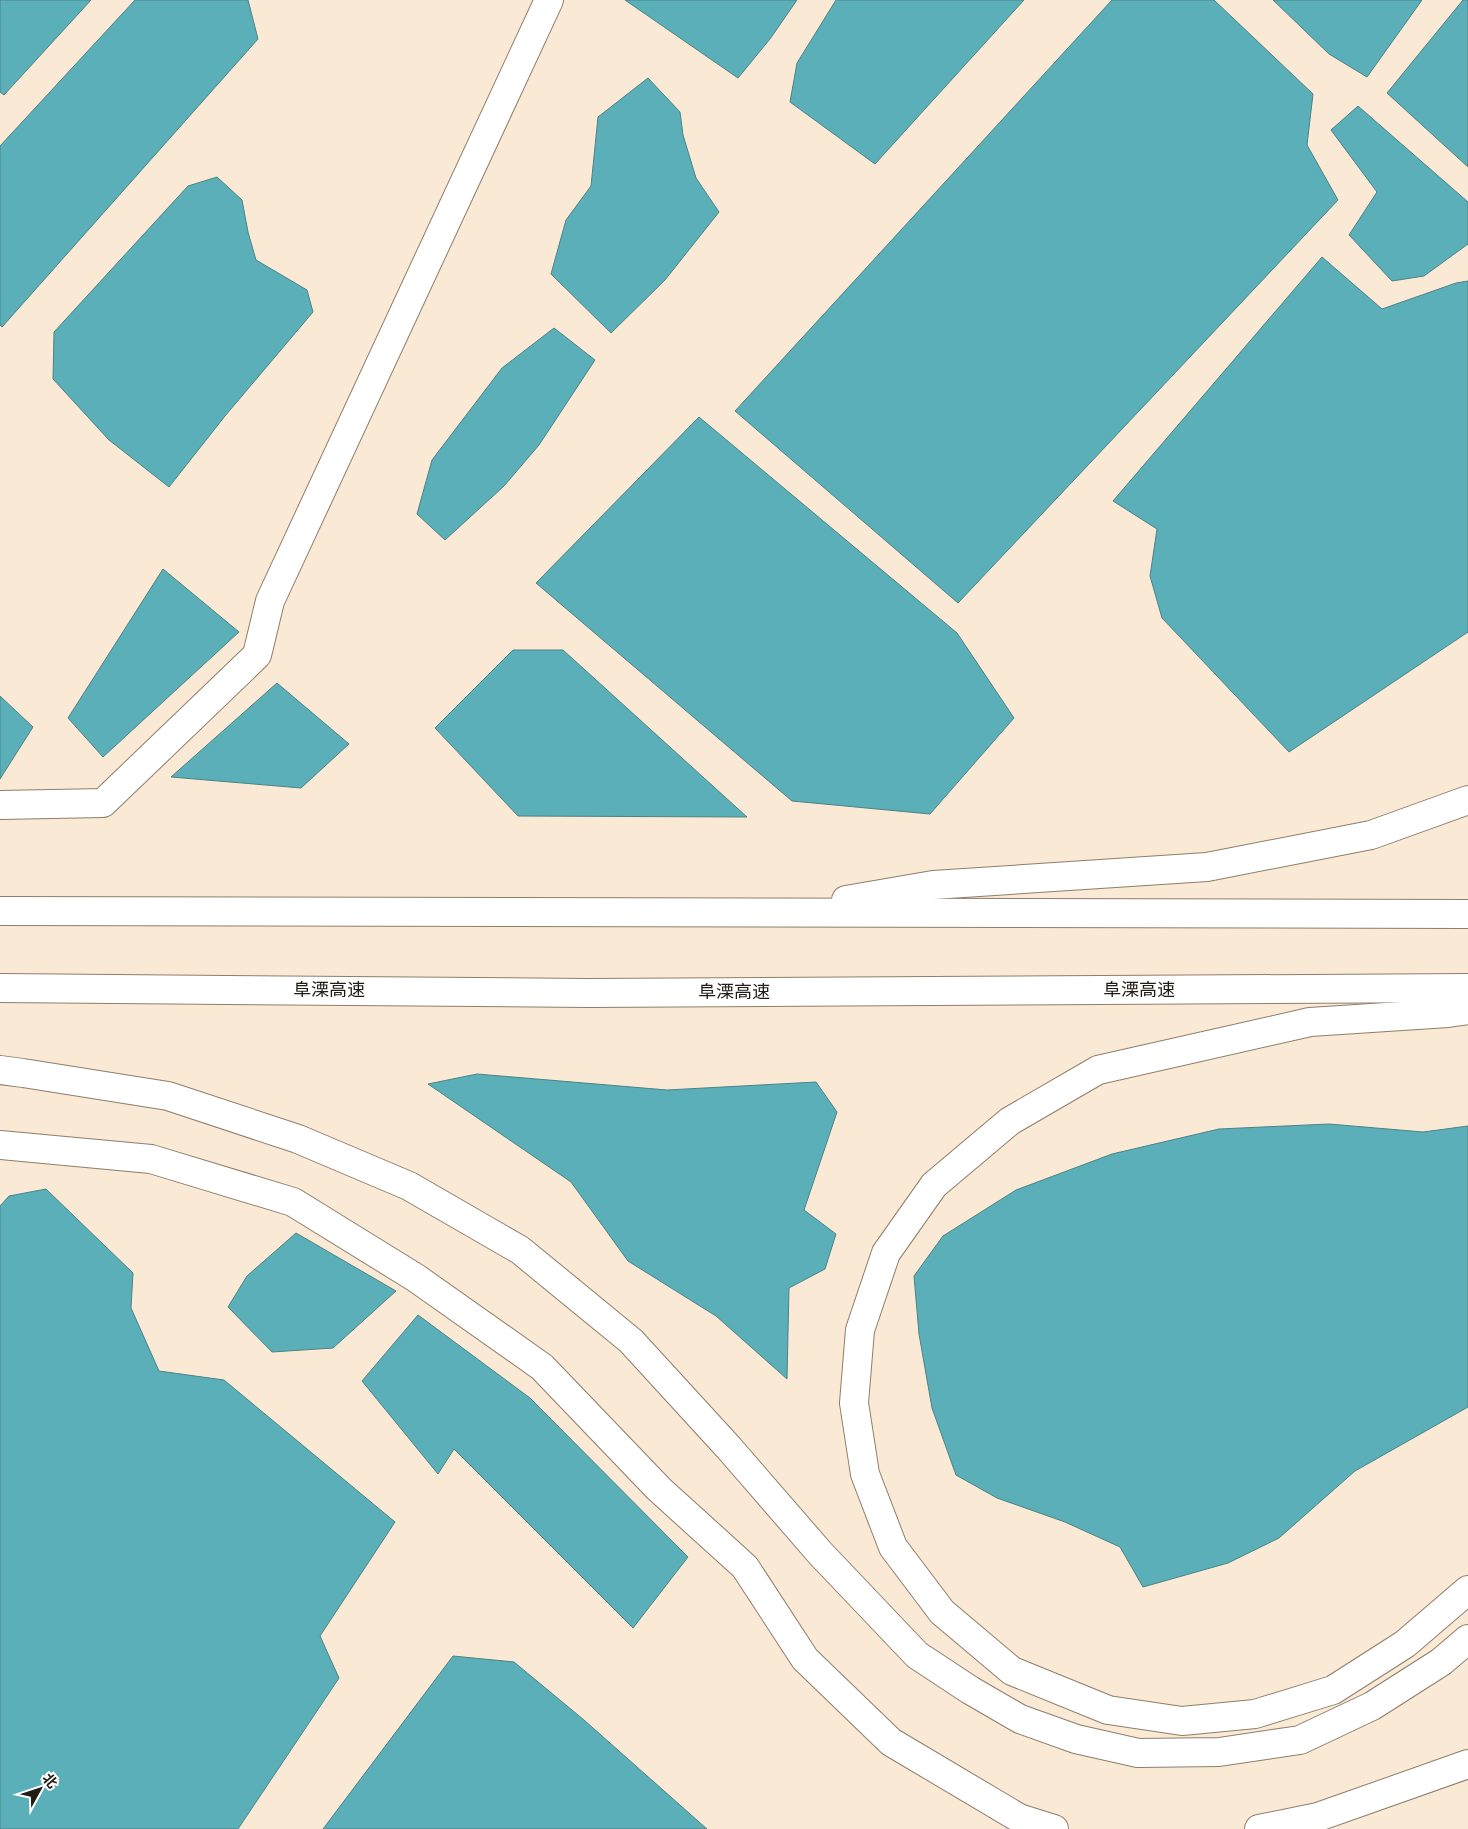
<svg xmlns="http://www.w3.org/2000/svg" width="1468" height="1829" font-family="Montserrat,'Noto Sans SC',sans-serif">
	<style>
		.water { fill: #5bafb8; stroke: #4a8387 }
		.lines { fill: none; stroke-linecap: round; stroke-linejoin: round }
		.secondary-casing { stroke: #8d7e6b; stroke-width: 30 }
		.highway-casing { stroke: #8d7e6b; stroke-width: 30 }
		.secondary { stroke: #fff; stroke-width: 28 }
		.highway { stroke: #fff; stroke-width: 28 }
		.labels { text-anchor: middle; dominant-baseline: central; stroke-width: 4; stroke-linejoin: round; paint-order: stroke }
		.street-label { font-size: 18px; fill: #221c15; stroke: #fff }
	</style>
	<rect width="100%" height="100%" fill="#fae9d4"/>
	<g class="water">
		<polygon points="0,0 91,0 4,95 0,92"/>
		<polygon points="135,0 248,0 258,39 2,327 0,325 0,146"/>
		<polygon points="625,0 797,0 770,39 738,78"/>
		<polygon points="836,0 1024,0 875,164 790,102 797,63"/>
		<polygon points="1112,0 1214,0 1313,94 1307,145 1338,200 958,603 735,411"/>
		<polygon points="1273,0 1422,0 1367,77 1329,54"/>
		<polygon points="1463,0 1468,0 1468,167 1387,93"/>
		<polygon points="648,78 680,112 683,135 696,178 719,212 665,280 611,333 551,274 566,220 591,186 598,117"/>
		<polygon points="1358,106 1468,202 1468,244 1424,276 1392,281 1349,235 1377,192 1331,130"/>
		<polygon points="217,177 242,200 248,232 256,260 307,290 313,312 225,416 169,487 109,440 53,379 54,332 188,186"/>
		<polygon points="1322,257 1382,309 1456,283 1468,281 1468,632 1289,752 1162,618 1150,576 1157,529 1113,501"/>
		<polygon points="554,328 595,360 539,445 504,486 445,540 417,514 432,460 502,368"/>
		<polygon points="699,417 957,633 1014,718 930,814 792,801 536,583"/>
		<polygon points="163,569 239,632 103,757 68,718"/>
		<polygon points="513,650 563,650 747,817 518,816 435,728"/>
		<polygon points="277,683 349,744 301,788 171,777"/>
		<polygon points="0,696 33,727 0,779"/>
		<polygon points="477,1074 667,1090 816,1082 837,1112 804,1210 836,1234 825,1269 789,1288 787,1379 716,1316 628,1261 571,1182 428,1084"/>
		<polygon points="1329,1124 1423,1132 1468,1126 1468,1407 1355,1471 1279,1538 1228,1563 1143,1587 1120,1547 1065,1522 997,1498 956,1475 932,1408 919,1334 914,1276 943,1236 1016,1190 1112,1154 1219,1129"/>
		<polygon points="46,1189 133,1273 131,1308 159,1371 224,1380 395,1522 320,1636 339,1678 238,1829 0,1829 0,1206 9,1196"/>
		<polygon points="296,1233 396,1291 333,1348 272,1352 228,1307 247,1276"/>
		<polygon points="418,1315 530,1398 688,1557 633,1628 454,1449 438,1474 362,1381"/>
		<polygon points="453,1656 514,1662 584,1720 707,1829 323,1829"/>
	</g>
	<g class="lines">
		<defs>
			<g id="secondary">
				<polyline points="0,805 103,803 257,655 270,601 549,0"/>
				<polyline points="0,1145 151,1159 293,1202 416,1278 542,1367 659,1489 745,1567 805,1659 891,1742 1019,1818 1054,1829"/>
				<polyline points="1259,1829 1318,1817 1468,1764"/>
			</g>
			<g id="highway">
				<polyline points="846,900 933,885 1207,867 1371,835 1468,800"/>
				<polyline points="0,911 1468,914"/>
				<polyline points="0,988 588,993 1468,988"/>
				<polyline points="1468,1010 1448,1013 1310,1022 1098,1070 1010,1121 934,1185 886,1253 860,1330 854,1403 865,1474 893,1547 942,1612 1012,1671 1108,1710 1182,1721 1255,1714 1333,1690 1405,1644 1468,1590"/>
				<polyline points="0,1070 23,1073 168,1096 298,1139 409,1186 520,1250 631,1341 729,1448 820,1553 917,1655 970,1690 1020,1719 1076,1739 1138,1753 1219,1752 1300,1740 1372,1706 1441,1662 1468,1639"/>
			</g>
		</defs>
		<use href="#secondary" class="secondary-casing"/>
		<use href="#highway" class="highway-casing"/>
		<use href="#secondary" class="secondary"/>
		<use href="#highway" class="highway"/>
	</g>
	<g class="labels">
		<g class="street-label">
			<text x="329" y="990">阜溧高速</text>
			<text x="1139" y="990">阜溧高速</text>
			<text x="734" y="992">阜溧高速</text>
		</g>
	</g>
	<g transform="translate(40 1789) rotate(50)" stroke="#ffffff" stroke-width="4" paint-order="stroke">
	<path d="M0-4L9 19L0 12L-9 19Z" fill="#221c15"/>
	<text y="-8" font-size="14" font-weight="bold" text-anchor="middle" fill="#221c15">北</text>
	</g>
</svg>
